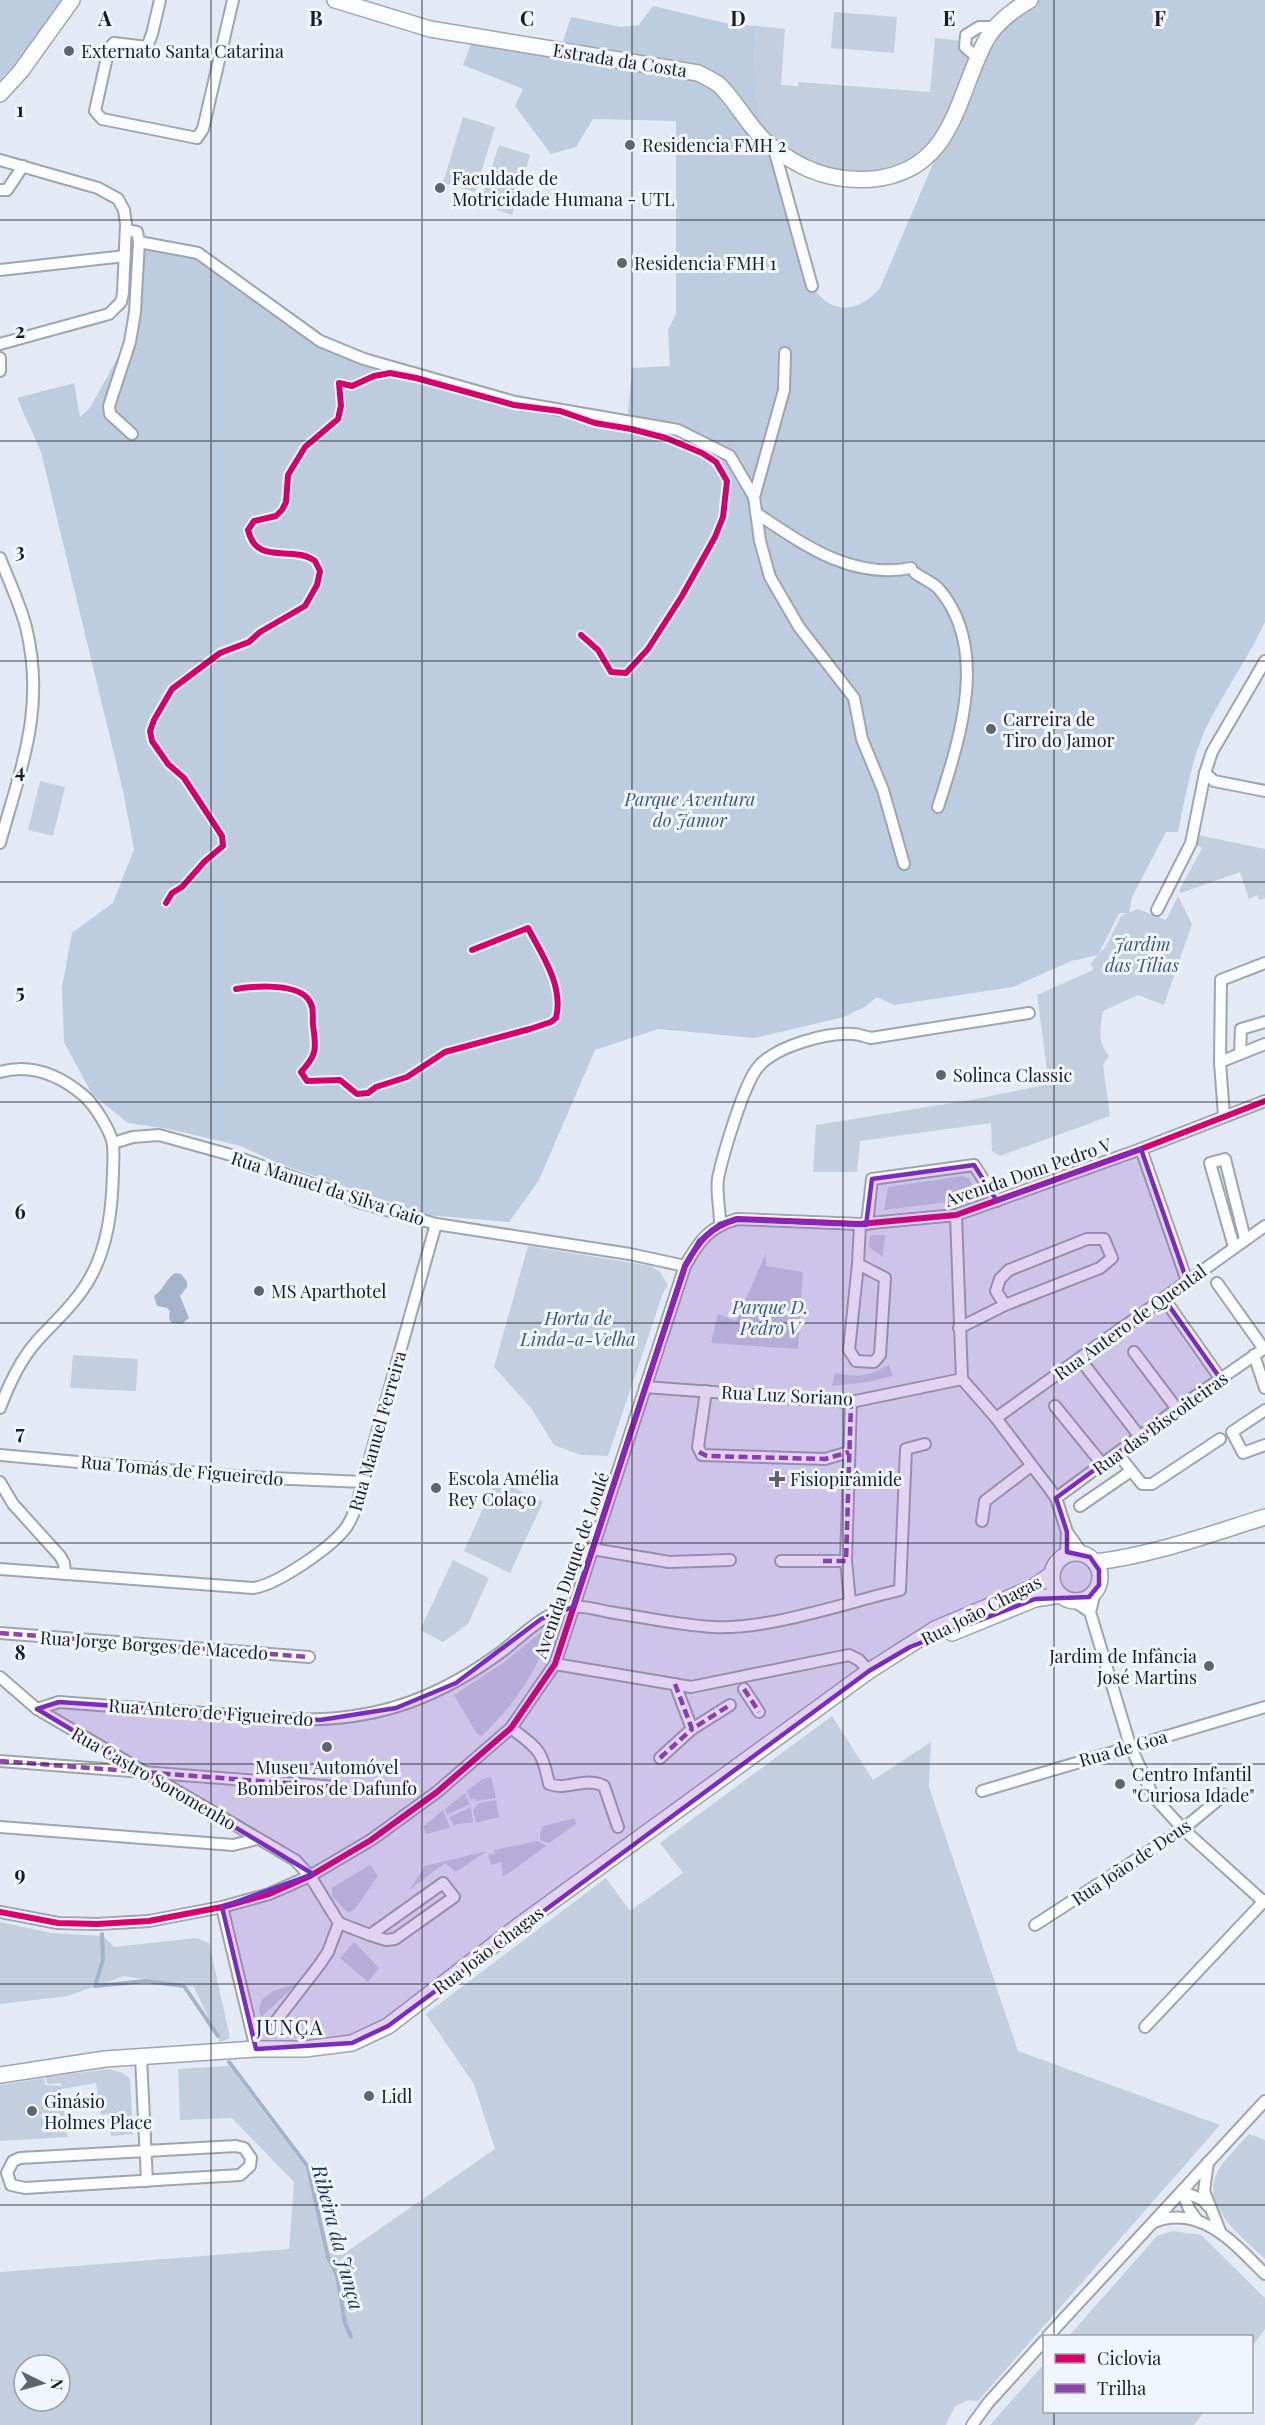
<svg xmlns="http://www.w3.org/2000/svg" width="1265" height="2425" font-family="'Playfair Display',serif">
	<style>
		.green { fill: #c3cede; fill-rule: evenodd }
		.forest { fill: #becce0 }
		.water { fill: #a3b3ca }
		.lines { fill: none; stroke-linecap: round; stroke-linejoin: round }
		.stream { stroke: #a3b3ca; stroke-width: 4 }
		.street-casing { stroke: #9fa5ac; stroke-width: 14 }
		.secondary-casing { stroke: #9fa5ac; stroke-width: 18 }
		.street { stroke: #fbfcfe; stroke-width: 10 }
		.secondary { stroke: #fbfcfe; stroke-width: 15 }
		.quiet { stroke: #8e44ad; stroke-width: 4.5; stroke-dasharray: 9 4.5; stroke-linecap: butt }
		.cycleway-casing { stroke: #f1f6fe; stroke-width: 10 }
		.cycleway { stroke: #d6006c; stroke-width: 6 }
		.marked { fill: #7b2cbf; fill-opacity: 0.2; stroke: #7b2cbf; stroke-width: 4.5; stroke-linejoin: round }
		.grid { fill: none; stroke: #191d24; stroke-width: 1.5; stroke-opacity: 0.55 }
		.poi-dot { fill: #60656d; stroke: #f1f6fe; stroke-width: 2 }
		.labels { text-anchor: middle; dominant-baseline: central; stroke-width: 6; stroke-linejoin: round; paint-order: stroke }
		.poi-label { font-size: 18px; fill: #191d24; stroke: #f1f6fe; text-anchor: start }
		.street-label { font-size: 18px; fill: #191d24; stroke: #f1f6fe }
		.park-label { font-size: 18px; font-style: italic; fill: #3a5780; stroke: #f1f6fe }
		.neighbourhood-label { font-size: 20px; letter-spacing: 1.5px; fill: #191d24; stroke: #f1f6fe }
		.water-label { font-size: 20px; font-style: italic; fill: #19345b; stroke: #f1f6fe }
		.grid-label { font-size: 20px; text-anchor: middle; font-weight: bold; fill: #191d24; stroke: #f1f6fe; stroke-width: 6; stroke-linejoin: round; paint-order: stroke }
	</style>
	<rect width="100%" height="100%" fill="#e3eaf5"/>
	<g class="green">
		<polygon points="834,12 897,17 894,53 831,48"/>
		<polygon points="756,26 785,29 781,85 798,86 798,82 930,92 935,38 964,41 979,59 924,157 857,180 774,149 757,103 754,65"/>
		<polygon points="463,117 495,127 475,192 443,183"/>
		<polygon points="499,145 530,155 512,215 480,204"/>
		<polygon points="40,781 65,787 53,836 28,830"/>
		<polygon points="1198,835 1265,849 1265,898 1259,900 1257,895 1249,899 1240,872 1181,893 1179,891 1202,848 1195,844"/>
		<path d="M1178,896L1192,924L1164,1005L1138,995L1103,1011C1100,1028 1097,1042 1109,1056L1103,1065L1110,1116L1000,1156L992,1151L991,1123L860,1141L857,1172H813L816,1125L976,1099L1049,1084L1037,995L1093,970L1091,963L1106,946L1121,916L1138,909L1166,920Z"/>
		<polygon points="962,1176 970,1179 975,1197 971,1199 884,1210 888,1187"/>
		<polygon points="870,1235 885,1235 883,1257 869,1247"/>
		<polygon points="528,1246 651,1266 660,1272 668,1285 663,1293 608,1456 580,1455 554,1445 531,1408 494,1367"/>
		<polygon points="766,1253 766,1266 803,1272 798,1349 711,1343 718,1314 736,1321"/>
		<polygon points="73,1355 138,1359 136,1391 70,1388"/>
		<path d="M889,1365L893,1376L867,1382L832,1386L835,1373C860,1378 867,1376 889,1365Z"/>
		<polygon points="496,1479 543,1502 510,1573 464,1551"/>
		<polygon points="453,1560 489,1578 468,1624 443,1642 420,1630"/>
		<path d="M546,1628L549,1630C540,1671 511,1707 482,1736L477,1734L454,1695L503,1663Z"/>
		<path d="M832,1716L873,1780L931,1742L929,1787L1018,2051L1220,2125L978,2401L969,2400L955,2406L946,2425H0V2272L289,2249L294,2182L232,2118L180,2120L178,2069L229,2066L308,2171L328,2253L342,2255L495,2149L474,2084L426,2014L606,1878L630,1911L683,1873L660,1843ZM24,2365H60V2401H24Z"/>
		<polygon points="491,1777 496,1798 477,1801 474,1798 471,1801 467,1791 482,1779"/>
		<polygon points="465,1793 470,1804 447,1815 445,1809"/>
		<polygon points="496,1800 499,1817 476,1823 473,1810 479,1803"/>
		<polygon points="471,1807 473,1822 453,1825 449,1817"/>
		<polygon points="443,1810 450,1828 426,1834 423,1827"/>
		<polygon points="575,1818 576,1824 549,1843 541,1841 540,1833 543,1826"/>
		<path d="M538,1841L546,1846C538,1851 509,1875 503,1876L501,1862L491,1865L488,1855L495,1854L494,1850Z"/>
		<polygon points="487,1851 456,1872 445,1863 409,1890 425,1866"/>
		<polygon points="370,1865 378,1876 355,1909 350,1912 346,1911 332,1896 332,1888"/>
		<polygon points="0,1922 51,1933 103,1936 114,1947 197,1938 209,1943 230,2038 220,2042 194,1987 124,1976 68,1996 0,2004"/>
		<polygon points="354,1942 379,1968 368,1982 340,1958"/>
		<polygon points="297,1984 261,2017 259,2009 262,1999 275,1990"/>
		<polygon points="109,2069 123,2073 130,2079 133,2134 111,2136 107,2114 101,2115 96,2083 61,2089 68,2137 0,2141 0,2085 44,2078 45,2085 61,2086 61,2083 47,2084 46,2077"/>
		<path d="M1249,2134L1265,2140V2259C1241,2235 1195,2203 1221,2166C1229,2155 1240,2144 1249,2134Z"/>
		<polygon points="1173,2231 1201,2235 1265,2298 1265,2329 1252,2347 1252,2336 1069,2336 1157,2236"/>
		<polygon points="1044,2364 1044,2412 1204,2412 1194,2425 990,2425"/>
	</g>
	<g class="forest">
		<polygon points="0,0 64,0 22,57 0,80"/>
		<path d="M1030,0H1265V622C1249,656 1228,686 1210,720C1192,754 1186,794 1178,832H1166L1132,897L1129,913H1119L1098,955L1071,961L1013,987L894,1005L877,997L866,1006L844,1017L754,1038L658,1029L595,1050L539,1180L509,1222L427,1215L280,1164L241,1146L169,1129L128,1123L92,1094L64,1042L62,987L72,933L113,903L134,849L123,791L41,452L17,398L74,383L80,417L90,408L140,317L144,244L192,257L252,298L363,364L627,423L632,368L670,366L668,330L676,314V121L593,119L576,147L551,154L515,106L523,89L463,65L472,41L558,57L571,17L621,27L639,25L653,6L725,23L756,26L754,65L757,103L770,136L812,286C831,316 859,313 880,288L985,42Z"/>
	</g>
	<path class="water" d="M175,1273L181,1274L187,1282V1287L180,1296L189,1318L182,1324L172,1323L169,1319L170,1311L167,1308L157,1306L154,1296C164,1289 166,1279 175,1273Z"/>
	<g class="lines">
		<g class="stream">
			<polyline points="102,1934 103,1960 95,1986 146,1981 184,1986 218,2036"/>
			<polyline points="229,2062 308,2167 328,2257 337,2275 345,2323 351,2337"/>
		</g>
		<defs>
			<g id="street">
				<polyline points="160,0 152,34 147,47 114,43 109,48 95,111 102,119 197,138 203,129 233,0"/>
				<polyline points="979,59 965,47 966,35 979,27 997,27"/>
				<polyline points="774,149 812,286"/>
				<polyline points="0,160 98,188 118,199 124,210 126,224 123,293 121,302 109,314 0,344"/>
				<polyline points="0,190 7,190 23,166"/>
				<polyline points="126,230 137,232 139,242 198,253 320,341 364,359 515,402 678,430 730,456 754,497"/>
				<polyline points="0,270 125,256"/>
				<polyline points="785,353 784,390 754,497 760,541 770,577 799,627 854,698 862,739 883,790 904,864"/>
				<polyline points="0,358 0,371"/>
				<polyline points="132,434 110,414 109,406 130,342 135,312 139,242"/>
				<path d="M756,513C803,544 851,580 911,568"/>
				<path d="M0,558C9,581 20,604 26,627C46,709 21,766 0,843"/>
				<path d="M915,573C922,578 932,582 938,588C991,648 959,741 938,807"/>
				<polyline points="1205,773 1214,781 1265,791"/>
				<polyline points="1157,910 1191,843 1205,773 1212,752 1265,661"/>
				<polyline points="1240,1053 1241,1029 1265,1022"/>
				<polyline points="1220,1062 1265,1044"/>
				<path d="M0,1072C32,1063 59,1075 83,1095C94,1104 112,1132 113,1146C114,1154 113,1164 113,1173C112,1209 108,1246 90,1278C77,1302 55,1321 37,1341C20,1360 9,1384 0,1408"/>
				<polyline points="1224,1116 1220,1062 1221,980 1265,963"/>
				<polyline points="113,1143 133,1137 159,1135 231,1155 333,1191 355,1201 436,1224 630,1254 685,1266"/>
				<polyline points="1141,1149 1187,1281"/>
				<polyline points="956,1215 962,1379 996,1418 1049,1488 1056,1498 1067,1532 1082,1553"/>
				<path d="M720,1224C720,1209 716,1192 718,1178C723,1155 744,1082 759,1066C777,1046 827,1032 853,1034C859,1034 865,1037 871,1038L1029,1013"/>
				<polyline points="867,1224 872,1179 974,1165 997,1201"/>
				<polyline points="1234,1247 1210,1163 1225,1159 1245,1239"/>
				<polyline points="858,1264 885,1278 880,1355 874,1362 856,1361 849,1350 858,1264 860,1224"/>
				<polyline points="1217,1283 1264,1349"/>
				<polyline points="1165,1300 1220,1378"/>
				<polyline points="959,1328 1005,1305 1100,1268 1112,1258 1104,1239 1087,1239 1009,1270 1000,1279 996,1291 1005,1305"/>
				<polyline points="1134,1352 1177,1409"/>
				<polyline points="1254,1355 1265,1388"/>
				<polyline points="1080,1359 1140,1437"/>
				<polyline points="645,1387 851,1402 962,1379"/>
				<polyline points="706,1391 698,1447 702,1455 825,1459 849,1452"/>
				<polyline points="1055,1406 1103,1465"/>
				<polyline points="1265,1410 1232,1432 1243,1453 1265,1445"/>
				<polyline points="996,1418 1265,1226"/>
				<polyline points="1118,1454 1142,1484 1152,1484 1220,1439"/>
				<polyline points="0,1455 245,1477 364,1482"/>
				<polyline points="0,1482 13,1504 60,1556 64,1563 65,1574"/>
				<polyline points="1056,1498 1177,1409 1265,1348"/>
				<polyline points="1080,1506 1131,1471"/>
				<polyline points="982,1521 985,1501 1031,1466"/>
				<polyline points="592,1549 669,1562 730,1560"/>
				<polyline points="1066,1554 1067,1532"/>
				<polyline points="781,1561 846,1561"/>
				<path d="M0,1569L253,1588C277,1585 330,1548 345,1529C351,1521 354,1513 357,1504L436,1224"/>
				<polyline points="1095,1592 1090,1612 1130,1745 1153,1796 1183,1829 1265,1903"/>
				<polyline points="1074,1601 1090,1612"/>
				<polyline points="850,1602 846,1561 851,1402"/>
				<polyline points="0,1633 309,1657"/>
				<polyline points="555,1664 691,1687 849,1655 859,1660 869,1671"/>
				<polyline points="0,1677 37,1709 295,1860 310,1876 339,1923 328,1952 320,1964 276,2021"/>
				<polyline points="675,1684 692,1729 730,1705"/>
				<polyline points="744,1689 759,1712"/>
				<path d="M37,1709L59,1702L284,1719C367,1723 430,1703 497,1655C521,1638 542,1612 573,1607C584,1605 598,1610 609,1612C643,1617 678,1625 713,1627C768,1630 845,1603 900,1590L906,1449L925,1444"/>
				<path d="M511,1728C538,1749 542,1749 549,1784C569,1791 584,1776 604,1786L618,1827"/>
				<polyline points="660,1758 692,1729"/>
				<polyline points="0,1761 337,1787"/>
				<polyline points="982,1791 1265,1707"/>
				<polyline points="0,1827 233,1845 257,1839"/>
				<polyline points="222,1907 256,2049"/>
				<path d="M0,1912L58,1923L97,1924L149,1921L222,1907L269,1894L310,1876L371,1840L437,1792L511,1728L555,1664L685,1266C699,1241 709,1227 737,1219L860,1224L956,1215L1141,1149L1265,1101"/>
				<polyline points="339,1923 370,1935 443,1883 454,1897 395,1939 386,1940 370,1935"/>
				<polyline points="1035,1925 1183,1829 1224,1795"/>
				<polyline points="1145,2027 1265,1900"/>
				<polyline points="141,2057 147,2181"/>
				<polygon points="236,2146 244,2148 251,2158 250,2166 240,2175 25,2188 11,2185 7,2173 13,2161 20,2158"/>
				<polyline points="1208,2162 1204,2191 1220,2231"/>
				<polyline points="1182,2191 1189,2209 1197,2220"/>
				<polyline points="1182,2191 1203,2200 1208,2206"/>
				<path d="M1154,2222C1201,2204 1235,2244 1265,2274"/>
				<polyline points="1048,2336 1265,2101"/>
				<polyline points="972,2425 988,2403 1044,2341"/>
			</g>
			<g id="secondary">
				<path d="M335,0L430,29L698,73C704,76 712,80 718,84C732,96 747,123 761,137C772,149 788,158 802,166C824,177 848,181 873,179C952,171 956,100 984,44C993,25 1013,10 1030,0"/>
				<polyline points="0,94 21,71 72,0"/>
				<circle cx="1076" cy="1577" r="24"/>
				<path d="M1096,1562C1154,1555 1210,1534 1265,1517"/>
				<polyline points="952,1633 1035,1599 1060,1595"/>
				<polyline points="0,2075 105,2059 256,2049 305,2049 352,2043 388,2026 521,1924 869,1671 935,1629 1032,1588 1052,1574"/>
			</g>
		</defs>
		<use href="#street" class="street-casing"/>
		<use href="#secondary" class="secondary-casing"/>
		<use href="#street" class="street"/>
		<use href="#secondary" class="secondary"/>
		<g class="quiet">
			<polyline points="699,1452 707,1456 825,1459 849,1452"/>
			<polyline points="823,1561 846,1561 851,1402"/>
			<polyline points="0,1633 309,1657"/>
			<polyline points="675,1684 692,1729 730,1705"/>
			<polyline points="744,1689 759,1712"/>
			<polyline points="660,1758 692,1729"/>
			<polyline points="0,1761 337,1787"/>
		</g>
		<defs>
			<g id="cycleway">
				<path d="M166,903L172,893L182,887L205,861L223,846L222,836L184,778L168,764L152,741L150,731L154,720L172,689L220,653L249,642L260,632L305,606L317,585L320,571L315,561C291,544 257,567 248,530L254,521L276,516L282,510L286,502L288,475L305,447L338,419L341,406L339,383L352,386L374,376L390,373L416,378L514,405L560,411L595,423L631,429L666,438L702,453L716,462L727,481L723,517L715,537L682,596L648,649L626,673L611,672L598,650L581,635"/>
				<path d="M236,989C254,986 296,983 308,999C315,1007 312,1016 313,1025C316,1048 318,1054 301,1072L307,1081L340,1080L357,1094L368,1093L376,1087L407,1077L445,1052L530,1029L551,1022L556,1018C564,986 542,955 528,928L472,950"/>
				<path d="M0,1912L58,1923L97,1924L149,1921L222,1907L269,1894L310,1876L371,1840L437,1792L511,1728L555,1664L685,1266C699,1241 709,1227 737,1219L860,1224L956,1215L1141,1149L1265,1101"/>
			</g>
		</defs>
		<use href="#cycleway" class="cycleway-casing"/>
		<use href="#cycleway" class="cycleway"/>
	</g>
	<path class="marked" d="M1141,1149L1187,1281L1165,1300L1220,1378L1056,1498L1067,1532V1552L1090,1557L1099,1570V1585L1089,1597L1035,1599L910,1647L869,1671L388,2026L352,2043L256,2049L222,1907L313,1874L37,1709L59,1702L320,1720L396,1708L456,1683L541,1619L573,1607L685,1266L699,1241L720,1224L737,1219L866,1225L872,1179L974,1165L997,1201Z"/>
	<path class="grid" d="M211,0V2425M422,0V2425M632,0V2425M843,0V2425M1054,0V2336M0,220H1265M0,441H1265M0,661H1265M0,882H1265M0,1102H1265M0,1323H1265M0,1543H1265M0,1764H1265M0,1984H1265M0,2205H1265M1054,2412V2425"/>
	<g class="poi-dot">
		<circle cx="69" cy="51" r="6"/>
		<circle cx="630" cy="145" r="6"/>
		<circle cx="440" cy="188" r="6"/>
		<circle cx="622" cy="263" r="6"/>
		<circle cx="991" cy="729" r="6"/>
		<circle cx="941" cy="1075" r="6"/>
		<circle cx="259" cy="1291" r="6"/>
		<path d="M774 1470h6v6h6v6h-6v6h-6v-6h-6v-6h6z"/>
		<circle cx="436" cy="1488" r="6"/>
		<circle cx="1209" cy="1666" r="6"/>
		<circle cx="327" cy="1747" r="6"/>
		<circle cx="1120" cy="1784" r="6"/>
		<circle cx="369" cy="2096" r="6"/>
		<circle cx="32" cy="2111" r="6"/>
	</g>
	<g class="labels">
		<g class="poi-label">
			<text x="81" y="51">Externato Santa Catarina</text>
			<text x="642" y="145">Residencia FMH 2</text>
			<text x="452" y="178">Faculdade de<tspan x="452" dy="21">Motricidade Humana - UTL</tspan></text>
			<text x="634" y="263">Residencia FMH 1</text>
			<text x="1003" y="719">Carreira de<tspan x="1003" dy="21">Tiro do Jamor</tspan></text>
			<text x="953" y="1075">Solinca Classic</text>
			<text x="271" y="1291">MS Aparthotel</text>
			<text x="448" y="1478">Escola Amélia<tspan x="448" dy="21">Rey Colaço</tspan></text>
			<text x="790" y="1479">Fisiopirâmide</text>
			<text x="1197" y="1656" text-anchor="end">Jardim de Infância<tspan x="1197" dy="21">José Martins</tspan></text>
			<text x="327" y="1767" text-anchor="middle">Museu Automóvel<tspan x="327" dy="21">Bombeiros de Dafunfo</tspan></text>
			<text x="1132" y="1774">Centro Infantil<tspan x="1132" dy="21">"Curiosa Idade"</tspan></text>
			<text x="381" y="2096">Lidl</text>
			<text x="44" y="2101">Ginásio<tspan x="44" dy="21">Holmes Place</tspan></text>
		</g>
		<g class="street-label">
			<text transform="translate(620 60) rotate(9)">Estrada da Costa</text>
			<text transform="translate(1028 1172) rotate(-19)">Avenida Dom Pedro V</text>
			<text transform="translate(328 1188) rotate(18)">Rua Manuel da Silva Gaio</text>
			<text transform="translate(1130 1322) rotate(-36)">Rua Antero de Quental</text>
			<text transform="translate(787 1395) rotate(3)">Rua Luz Soriano</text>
			<text transform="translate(1160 1423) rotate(-36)">Rua das Biscoiteiras</text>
			<text transform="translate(377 1431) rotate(-74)">Rua Manuel Ferreira</text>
			<text transform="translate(182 1470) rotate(5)">Rua Tomás de Figueiredo</text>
			<text transform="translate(571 1565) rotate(-71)">Avenida Duque de Loulé</text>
			<text transform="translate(981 1610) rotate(-27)">Rua João Chagas</text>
			<text transform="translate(154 1645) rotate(4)">Rua Jorge Borges de Macedo</text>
			<text transform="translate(211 1712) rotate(4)">Rua Antero de Figueiredo</text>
			<text transform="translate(1123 1748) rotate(-16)">Rua de Goa</text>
			<text transform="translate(154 1778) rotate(30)">Rua Castro Soromenho</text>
			<text transform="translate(1131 1862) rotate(-34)">Rua João de Deus</text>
			<text transform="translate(488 1950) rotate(-37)">Rua João Chagas</text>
		</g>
		<g class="park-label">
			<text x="690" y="799">Parque Aventura<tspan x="690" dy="21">do Jamor</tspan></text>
			<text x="1142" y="944">Jardim<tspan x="1142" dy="21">das Tílias</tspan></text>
			<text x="770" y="1307">Parque D.<tspan x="770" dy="21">Pedro V</tspan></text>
			<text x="578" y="1318">Horta de<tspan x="578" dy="21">Linda-a-Velha</tspan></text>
		</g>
		<g class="neighbourhood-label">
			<text x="290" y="2026">JUNÇA</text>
		</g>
		<g class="water-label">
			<text transform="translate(339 2237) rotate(75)">Ribeira da Junça</text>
		</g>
	</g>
	<g class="grid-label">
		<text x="105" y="26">A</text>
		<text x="316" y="26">B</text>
		<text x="527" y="26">C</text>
		<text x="738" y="26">D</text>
		<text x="949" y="26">E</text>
		<text x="1160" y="26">F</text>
		<text x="20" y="117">1</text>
		<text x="20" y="338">2</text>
		<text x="20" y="558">3</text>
		<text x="20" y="778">4</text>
		<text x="20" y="999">5</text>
		<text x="20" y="1219">6</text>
		<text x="20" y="1440">7</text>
		<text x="20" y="1660">8</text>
		<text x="20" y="1881">9</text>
	</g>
	<rect x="1043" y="2335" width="210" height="78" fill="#f1f6fe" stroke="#9b9fa7" stroke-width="1.5"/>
	<rect x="1055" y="2354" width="30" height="9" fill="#d6006c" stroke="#9b9fa7" stroke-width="1.5"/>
	<text x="1097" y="2365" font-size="18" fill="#191d24">Ciclovia</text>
	<rect x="1055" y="2384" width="30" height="9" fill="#8e44ad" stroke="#9b9fa7" stroke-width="1.5"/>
	<text x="1097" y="2395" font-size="18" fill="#191d24">Trilha</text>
	<g transform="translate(42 2383) rotate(95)"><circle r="28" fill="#f1f6fe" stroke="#9b9fa7" stroke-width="1.5"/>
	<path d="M0-4.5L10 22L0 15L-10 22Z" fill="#60656d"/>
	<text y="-9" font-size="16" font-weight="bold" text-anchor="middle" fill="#191d24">N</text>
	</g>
</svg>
